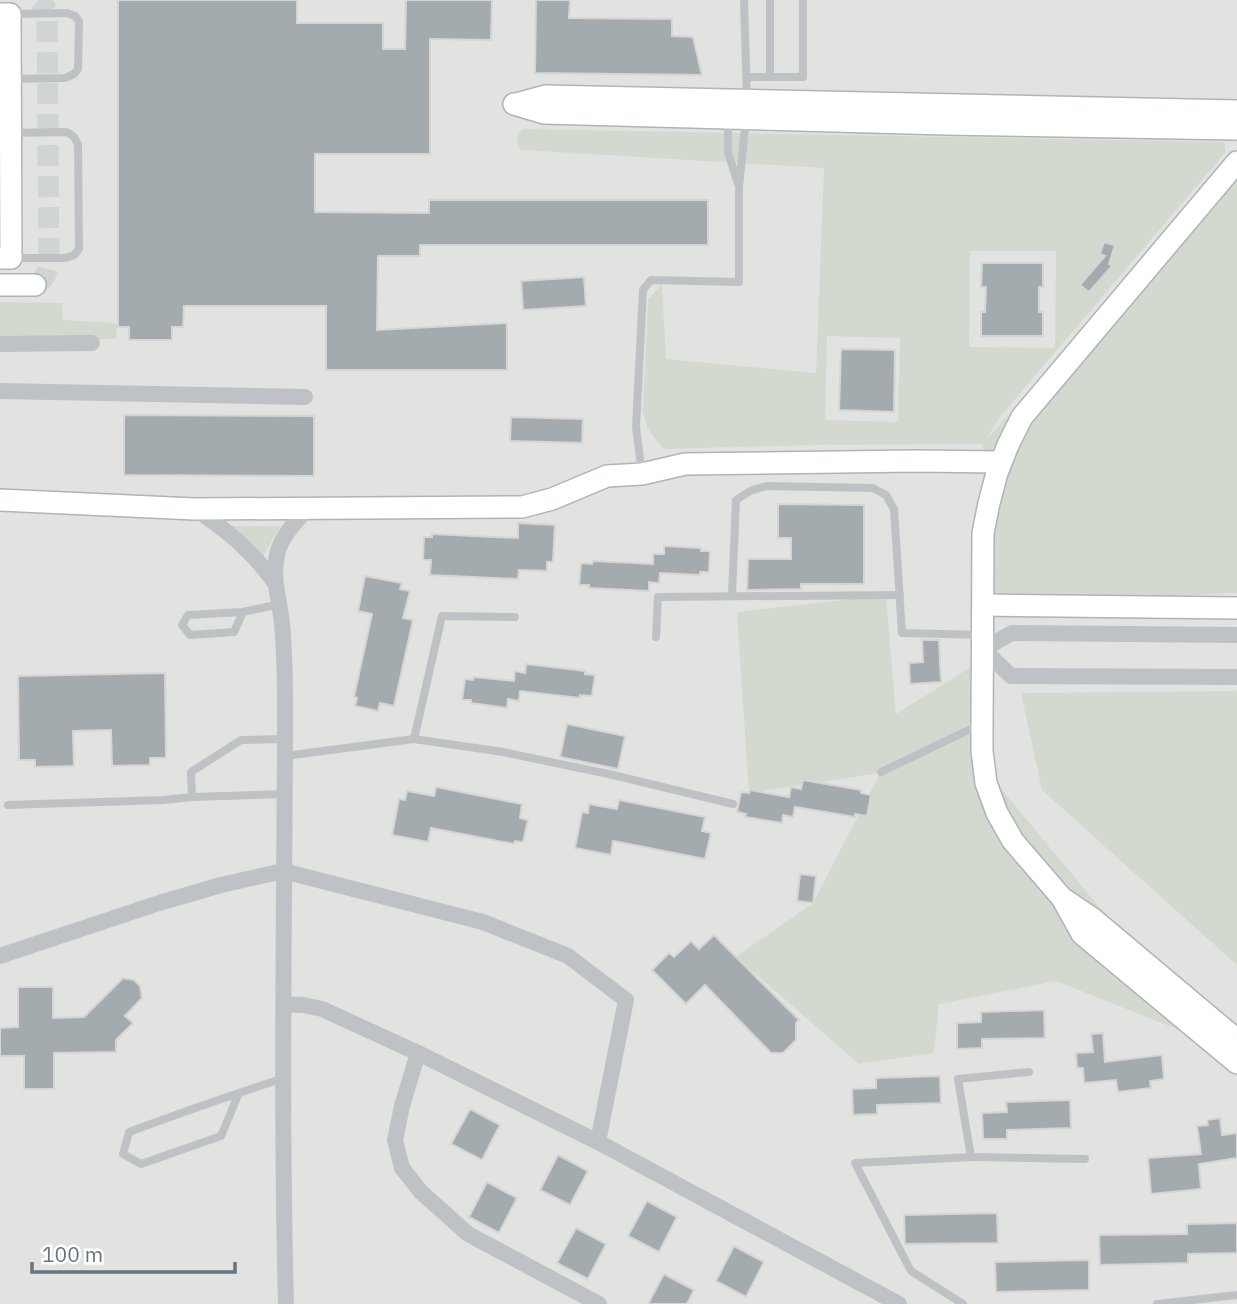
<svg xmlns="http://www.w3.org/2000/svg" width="1237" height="1304" font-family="'IBM Plex Sans',sans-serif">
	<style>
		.built { fill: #e2e3e1 }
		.green { fill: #d4d9d0; fill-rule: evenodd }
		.building { fill: #a4abaf; stroke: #d5d5d4; stroke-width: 2 }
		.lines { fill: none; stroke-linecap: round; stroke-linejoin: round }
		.secondary-tunnel { stroke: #d0d4d4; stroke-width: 21; stroke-dasharray: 21 10; stroke-linecap: butt }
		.secondary-casing { stroke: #aeb4b7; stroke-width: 24 }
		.lane { stroke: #bec2c5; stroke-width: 8 }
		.street { stroke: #bec2c5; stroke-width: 16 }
		.secondary { stroke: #fff; stroke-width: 21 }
	</style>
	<rect width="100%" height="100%" fill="#f4f4f1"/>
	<rect class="built" x="0" y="0" width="1237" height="1304"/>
	<g class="green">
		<path d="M523,129L1225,142V153L998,419L986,440L1237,161V593L983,605V444L816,445L663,449L648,429L643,412L648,300L662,284L666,359L816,373L824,168L522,150C515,143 516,135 523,129ZM970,251H1056L1055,346L1054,348L969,347ZM827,336L900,338L898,422L825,420Z"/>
		<polygon points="0,302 62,303 63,320 117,323 116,339 0,340"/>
		<polygon points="230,526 281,526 263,556"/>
		<polygon points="886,595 896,714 982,660 983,767 1212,1043 1056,981 939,1004 934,1053 859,1064 736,957 813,903 880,773 749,793 737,612"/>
		<polygon points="1237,691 1237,965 1042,790 1021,693"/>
	</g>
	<g class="building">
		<polygon points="118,0 297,0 297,23 383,23 383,49 405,49 406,0 492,0 491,40 430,39 430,154 315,154 315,212 429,213 429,200 708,200 708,245 420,245 420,256 378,256 377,330 507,323 507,370 326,370 326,306 184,306 183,327 172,327 172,340 129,340 129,327 118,327"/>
		<polygon points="536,0 570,0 569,18 672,19 672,36 693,37 702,75 535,73"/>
		<polygon points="1104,242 1114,245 1116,242 1109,264 1112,266 1089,292 1080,285 1105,256 1100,254"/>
		<polygon points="982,263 1043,263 1043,287 1039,287 1039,312 1043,312 1043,336 981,336 981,312 985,312 986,287 981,287"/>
		<polygon points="584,277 586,306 523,310 521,281"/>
		<polygon points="841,349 895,350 894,412 839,410"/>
		<polygon points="124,415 314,416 314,476 124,475"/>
		<polygon points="511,417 583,419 582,443 510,441"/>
		<polygon points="778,504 864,505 864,584 801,584 801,589 747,590 748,559 791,559 791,538 778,538"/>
		<polygon points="518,523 555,525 553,562 547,562 547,571 519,570 518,579 430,575 431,560 423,560 424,537 432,537 432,534 518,538"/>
		<polygon points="664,546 701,548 701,551 710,551 709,572 700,572 700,575 660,573 659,583 649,582 649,591 589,588 589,585 579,585 581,563 592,564 593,561 653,564 653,554 664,554"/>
		<polygon points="365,576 402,583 400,589 410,591 403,618 413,620 394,706 380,703 378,711 355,706 357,698 354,697 372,614 358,611"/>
		<polygon points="922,640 939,640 941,682 910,684 909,663 923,662"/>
		<polygon points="526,664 585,671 585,674 595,675 592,696 580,695 580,698 520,691 519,701 508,699 507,708 471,703 471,700 462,700 465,679 473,680 474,677 514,681 515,671 525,673"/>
		<polygon points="165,673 166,758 150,758 150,765 112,766 111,730 73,731 74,766 35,767 35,760 19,760 18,676"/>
		<polygon points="567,724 625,736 618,769 560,757"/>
		<polygon points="803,780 861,790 861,793 871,795 867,816 855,814 855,817 795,807 793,817 783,815 782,823 745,817 746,814 737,812 741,792 749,793 750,790 789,797 791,787 801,789"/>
		<polygon points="436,787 522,804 520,818 528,820 523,842 515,841 514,844 431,828 428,842 392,835 399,799 405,800 407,791 434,796"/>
		<polygon points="619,800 705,817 702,831 711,833 705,859 613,841 611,855 575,848 582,812 588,813 589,804 617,809"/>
		<polygon points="800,874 816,876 813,903 797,901"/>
		<polygon points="714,935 799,1020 796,1023 796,1040 783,1053 771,1053 705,985 686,1004 652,970 669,953 674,957 691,941 699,949"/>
		<polygon points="123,978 134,980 140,986 142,998 125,1016 133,1023 116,1040 116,1052 54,1053 54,1089 24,1089 24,1056 0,1056 0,1028 18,1027 18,987 53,987 53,1018 84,1017"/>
		<polygon points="1044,1010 1045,1038 982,1039 982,1048 957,1049 957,1023 981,1022 981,1012"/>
		<polygon points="1103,1033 1105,1062 1162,1055 1164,1079 1150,1081 1151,1088 1118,1092 1116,1080 1084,1083 1083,1068 1077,1068 1076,1053 1093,1052 1091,1034"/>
		<polygon points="940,1076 941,1103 877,1105 877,1114 853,1115 852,1089 876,1088 876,1078"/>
		<polygon points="1070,1100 1071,1128 1007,1130 1007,1139 983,1139 982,1113 1007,1112 1006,1102"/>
		<polygon points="470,1109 500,1125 482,1160 451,1144"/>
		<polygon points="1220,1118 1222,1135 1237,1133 1237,1158 1199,1164 1201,1189 1151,1194 1148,1158 1201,1154 1197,1126 1208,1125 1207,1120"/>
		<polygon points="558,1155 588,1171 570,1205 540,1190"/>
		<polygon points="487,1182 517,1198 499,1233 469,1217"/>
		<polygon points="647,1201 677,1217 659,1252 628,1236"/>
		<polygon points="997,1213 998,1243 905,1244 904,1215"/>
		<polygon points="1237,1223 1237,1253 1188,1254 1188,1263 1100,1265 1099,1235 1187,1234 1187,1224"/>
		<polygon points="576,1228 606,1244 588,1279 557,1263"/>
		<polygon points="734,1246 764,1262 746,1297 716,1281"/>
		<polygon points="1089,1260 1089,1290 996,1292 995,1262"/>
		<polygon points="664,1274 694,1290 687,1304 648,1304"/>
	</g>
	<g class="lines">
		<path class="secondary-tunnel" d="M35,285C44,280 48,273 49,262L47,12L43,4L39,0"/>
		<defs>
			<g id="secondary">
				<polyline points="0,14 10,14 11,258 0,258"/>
				<polyline points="514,104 544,113 945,124 1237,129"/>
				<polyline points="516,104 545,96 1237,111"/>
				<polyline points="1237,162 1022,417 1008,445 997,473 989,503 983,533 982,734 982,751 986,783 997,813 1013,841 1062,898 1082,934 1237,1063"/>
				<polyline points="0,285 35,285"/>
				<polyline points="0,500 194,509 522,507 552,499 607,476 642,474 685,464 916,461 1001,462"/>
				<polyline points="983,605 1237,608"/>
				<polyline points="1065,900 1093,919 1237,1040"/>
			</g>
		</defs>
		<use href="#secondary" class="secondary-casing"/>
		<g class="lane">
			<polyline points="744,0 747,98"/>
			<polyline points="770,0 770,77"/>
			<polyline points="746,77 803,77 803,0"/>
			<polyline points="11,79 65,78 74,74 78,69 79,21 75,16 67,13 13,14"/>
			<polyline points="728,118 728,152 738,184"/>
			<path d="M11,258H66L74,255L79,249L78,145C76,138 72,134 66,132L11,133"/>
			<polyline points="642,474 636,427 643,290 651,280 739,282 739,187 746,118"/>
			<polyline points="732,596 736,500 750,491 766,486 873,488 886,495 894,509 902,633 982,635"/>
			<polyline points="243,612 234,632 190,635 182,625 188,615 243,612 280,604"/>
			<polyline points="656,637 658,597 900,595"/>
			<polyline points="414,739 442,616 515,617"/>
			<polyline points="285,756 414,739 503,752 613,775 733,804"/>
			<polyline points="881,772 979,725"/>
			<polyline points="192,797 191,772 241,740 285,739"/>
			<polyline points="8,805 163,800 192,797 284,794"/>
			<path d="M239,1093L221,1136L141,1164L123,1154L129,1132C180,1113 232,1095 284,1078"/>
			<polyline points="971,1157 1085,1159"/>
			<polyline points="963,1304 911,1271 855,1163 971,1157 958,1079 1029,1072"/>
			<polyline points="1157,1304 1237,1295"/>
		</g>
		<g class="street">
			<polyline points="0,344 92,343"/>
			<polyline points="0,391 305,397"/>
			<path d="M195,509C227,530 253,552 275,583"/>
			<polyline points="1237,635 1012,633 983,649 1011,676 1237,677"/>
			<polyline points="0,956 159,903 221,885 283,871 483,922 568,956 626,1000 598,1142"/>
			<polyline points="284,1004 303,1005 322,1009 418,1053 598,1142 899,1304"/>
			<polyline points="418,1053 402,1106 395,1140 402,1168 421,1192 468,1234 599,1304"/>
			<path d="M286,1304C281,1118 284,932 285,746C285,706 286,665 282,624C280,602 273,584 276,561C278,539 294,524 308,508"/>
		</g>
		<use href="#secondary" class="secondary"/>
	</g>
	<path d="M32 1262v10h203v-10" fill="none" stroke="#66767f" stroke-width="3.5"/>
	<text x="42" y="1262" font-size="21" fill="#66767f" stroke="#ffffff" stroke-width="5" paint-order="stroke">100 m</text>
</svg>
